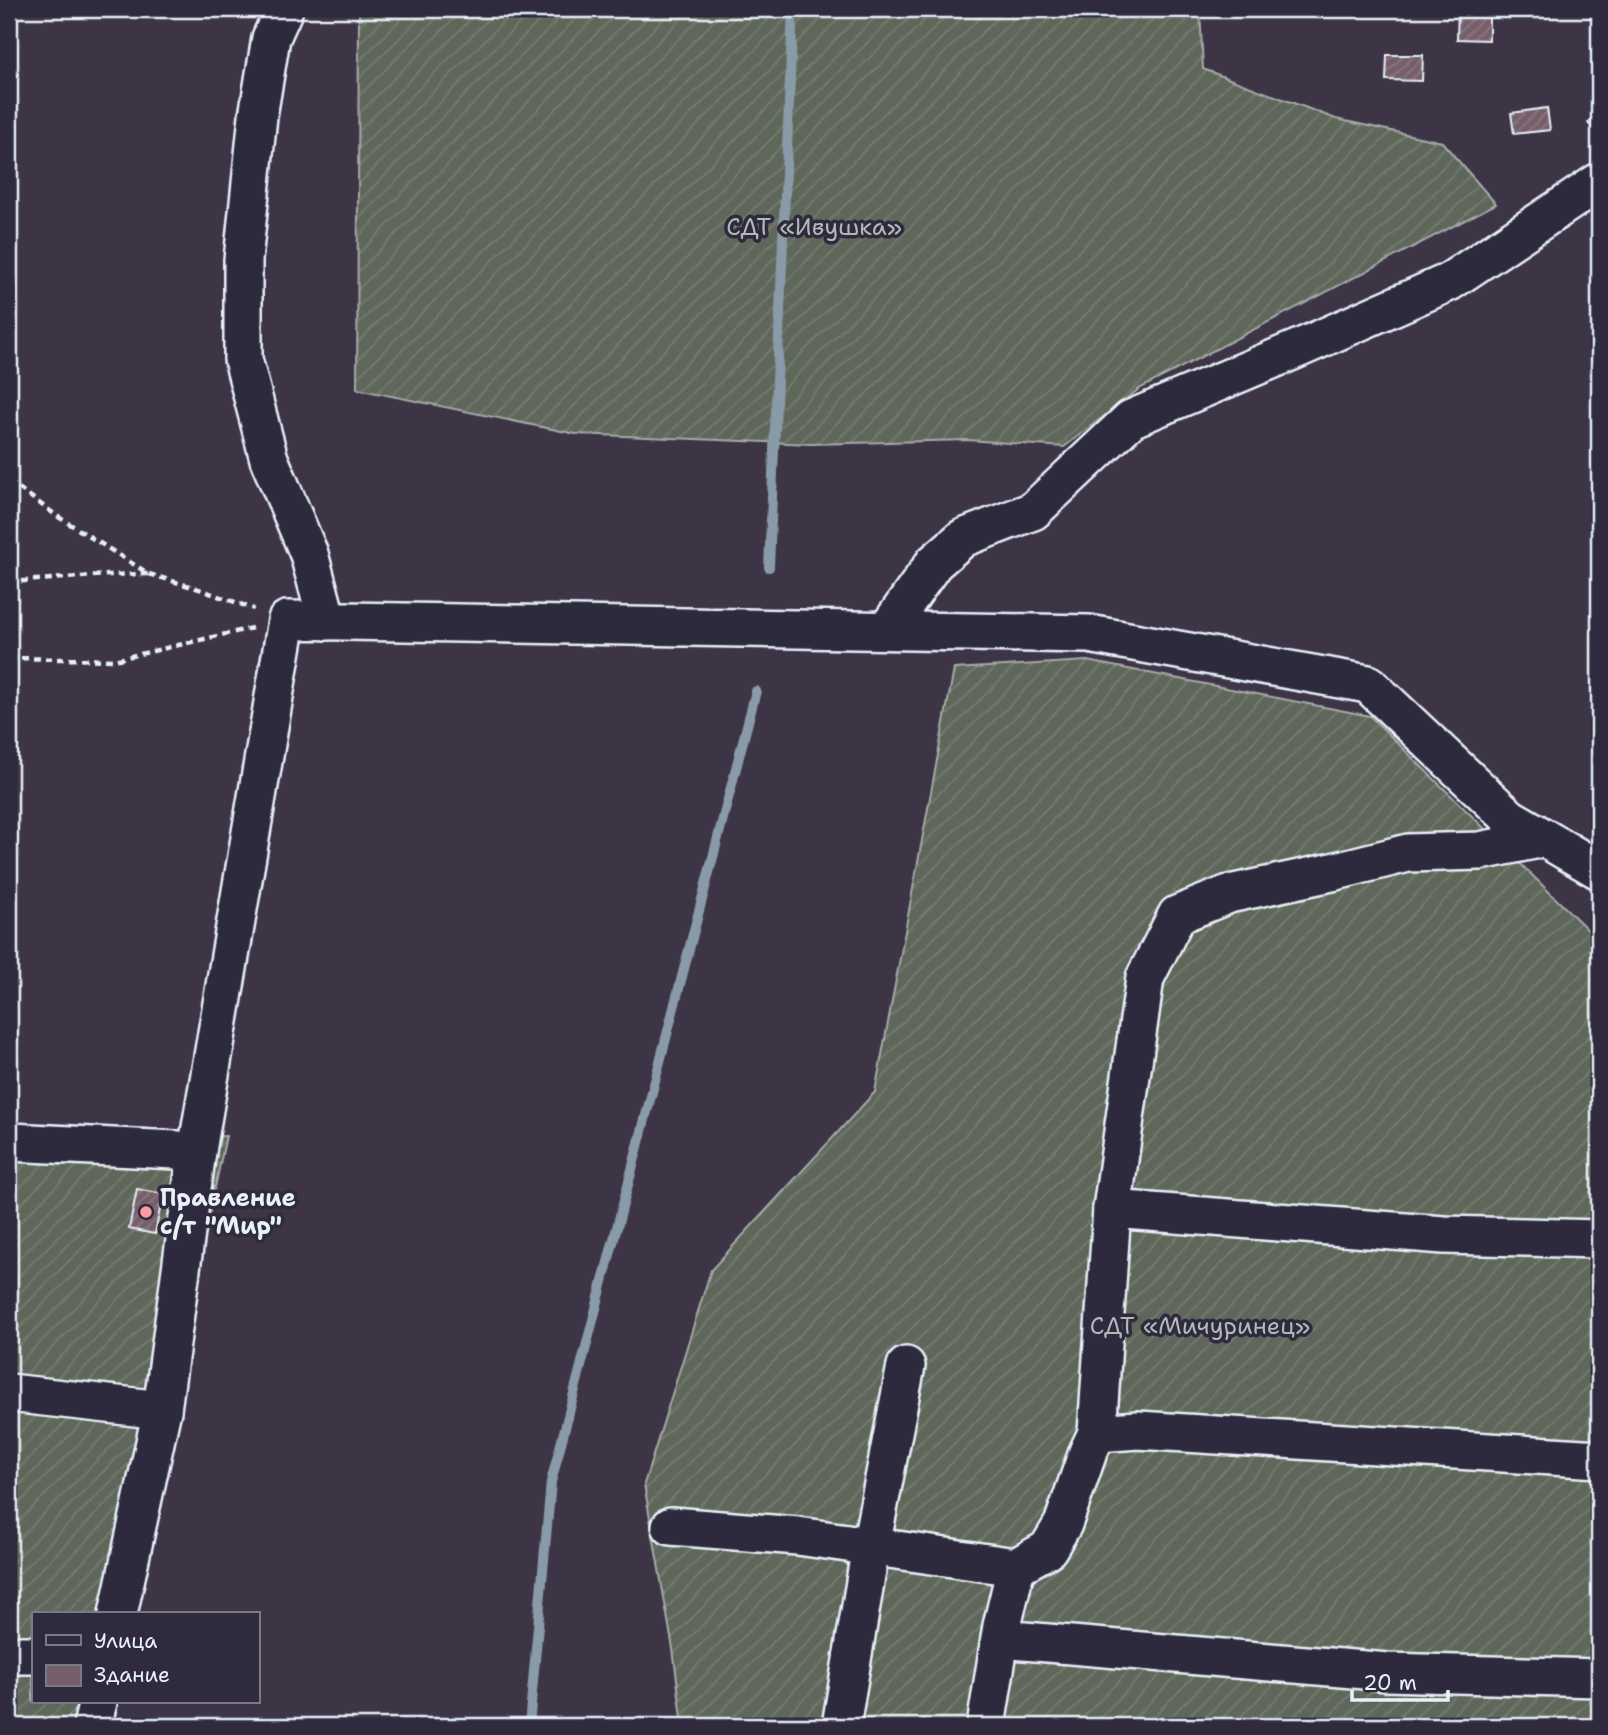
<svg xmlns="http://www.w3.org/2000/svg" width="1608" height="1735" font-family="'Shantell Sans',sans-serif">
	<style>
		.garden { fill: url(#garden-furrows); stroke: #a4aca9; stroke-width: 2 }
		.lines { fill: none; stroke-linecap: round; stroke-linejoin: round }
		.stream { stroke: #899ba8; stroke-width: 10 }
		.building { fill: url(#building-hatch); stroke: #e8f1f8; stroke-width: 2 }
		.minor-casing { stroke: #e8f1f8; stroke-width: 42 }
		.path { stroke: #e8f1f8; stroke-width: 4.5; stroke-dasharray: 7 5; stroke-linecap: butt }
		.minor { stroke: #2f2a3d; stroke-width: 37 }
		.poi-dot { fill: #ff9aa2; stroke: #2f2a3d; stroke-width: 2.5 }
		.labels { text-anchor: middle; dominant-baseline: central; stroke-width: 7; stroke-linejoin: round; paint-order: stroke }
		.park-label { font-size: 24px; fill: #b1b9b9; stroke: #2f2a3d }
		.poi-label { font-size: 24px; font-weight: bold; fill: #e8f1f8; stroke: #2f2a3d; text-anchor: start }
	</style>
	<defs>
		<pattern id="garden-furrows" width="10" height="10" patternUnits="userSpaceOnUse" patternTransform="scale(1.75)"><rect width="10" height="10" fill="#5f665a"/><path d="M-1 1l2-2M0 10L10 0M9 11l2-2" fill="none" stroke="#767c72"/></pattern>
		<pattern id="building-hatch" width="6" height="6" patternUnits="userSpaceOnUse" patternTransform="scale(1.75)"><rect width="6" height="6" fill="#775f6a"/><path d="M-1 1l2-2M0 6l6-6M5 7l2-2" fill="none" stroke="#8a7680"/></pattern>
	</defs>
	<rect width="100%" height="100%" fill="#3d3546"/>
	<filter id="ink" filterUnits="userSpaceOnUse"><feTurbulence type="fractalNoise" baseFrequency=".0143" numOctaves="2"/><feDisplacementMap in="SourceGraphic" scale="14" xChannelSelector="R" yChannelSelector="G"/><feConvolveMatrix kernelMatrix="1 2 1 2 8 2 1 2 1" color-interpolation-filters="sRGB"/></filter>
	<g filter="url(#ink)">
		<g class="garden">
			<polygon points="359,9 1200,9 1203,69 1336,119 1442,142 1496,204 1139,389 1064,447 968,440 811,444 576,434 357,389"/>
			<polygon points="1087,661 1370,716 1599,941 1599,1726 683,1726 673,1649 644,1484 711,1270 875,1092 954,669"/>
			<polygon points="9,1128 200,1137 226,1136 124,1614 33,1614 33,1702 105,1702 100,1726 9,1726"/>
		</g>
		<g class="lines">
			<g class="stream">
				<polyline points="769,567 793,9"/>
				<polyline points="529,1726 551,1482 756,691"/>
			</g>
		</g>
		<g class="building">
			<polygon points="1458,9 1489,9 1489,40 1457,39"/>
			<polygon points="1387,55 1423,55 1422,81 1386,80"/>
			<polygon points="1547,108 1550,130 1514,134 1511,113"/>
			<polygon points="1599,113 1599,136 1588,123"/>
			<polygon points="137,1189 163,1194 155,1234 129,1229"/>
		</g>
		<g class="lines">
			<defs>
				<g id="minor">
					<polyline points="284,9 271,38 258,116 243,260 243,359 269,459 309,554 327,621"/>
					<polyline points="887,630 934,563 963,538 1033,511 1131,419 1302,347 1449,282 1599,182"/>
					<polyline points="9,1142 197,1151"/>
					<polyline points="1112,1209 1444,1235 1599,1239"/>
					<polyline points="9,1393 162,1410"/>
					<polyline points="1097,1433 1138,1430 1599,1459"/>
					<polyline points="671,1526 798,1536 1016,1567 1048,1549 1063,1524 1088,1452 1097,1433 1112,1209 1145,978 1177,915 1229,894 1332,872 1408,853 1480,851 1544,838"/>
					<polyline points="118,1614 162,1410 197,1151 287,620 1089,634 1368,684 1510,818 1599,870"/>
					<polyline points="1000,1639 1388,1672 1599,1678"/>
					<polyline points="9,1655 33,1655"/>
					<polyline points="92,1726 98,1702"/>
					<polyline points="841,1726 871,1546 906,1366"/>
					<polyline points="986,1726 1002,1626 1016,1567"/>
				</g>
			</defs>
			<use href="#minor" class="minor-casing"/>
			<g class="path">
				<polyline points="9,481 57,516 149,574 196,588 254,609"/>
				<polyline points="9,582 108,575 148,574"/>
				<polyline points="9,658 114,660 252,628"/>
			</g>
			<use href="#minor" class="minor"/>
		</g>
	</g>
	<circle class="poi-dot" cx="146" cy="1212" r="7"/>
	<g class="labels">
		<g class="park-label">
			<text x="814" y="227">СДТ «Ивушка»</text>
			<text x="1200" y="1326">СДТ «Мичуринец»</text>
		</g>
		<g class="poi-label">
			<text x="160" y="1198">Правление<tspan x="160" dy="28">с/т "Мир"</tspan></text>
		</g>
	</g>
	<rect width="1608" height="1735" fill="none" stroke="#2f2a3d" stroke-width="35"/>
	<rect x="18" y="18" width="1573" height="1700" fill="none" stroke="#e8f1f8" stroke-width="2.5" filter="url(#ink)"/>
	<rect x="32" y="1612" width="228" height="91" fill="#2f2a3d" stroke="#797a88" stroke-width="2"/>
	<rect x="46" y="1635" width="35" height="10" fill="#2f2a3d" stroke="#797a88" stroke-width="2"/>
	<text x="94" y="1648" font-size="21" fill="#e8f1f8">Улица</text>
	<rect x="46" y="1665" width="35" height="21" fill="#775f6a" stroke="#797a88" stroke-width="2"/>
	<text x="94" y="1682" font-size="21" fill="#e8f1f8">Здание</text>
	<path d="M1352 1690v10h96v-10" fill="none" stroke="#e8f1f8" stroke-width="3.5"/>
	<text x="1363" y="1690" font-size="21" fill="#e8f1f8" stroke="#2f2a3d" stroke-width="5" paint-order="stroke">20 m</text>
</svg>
